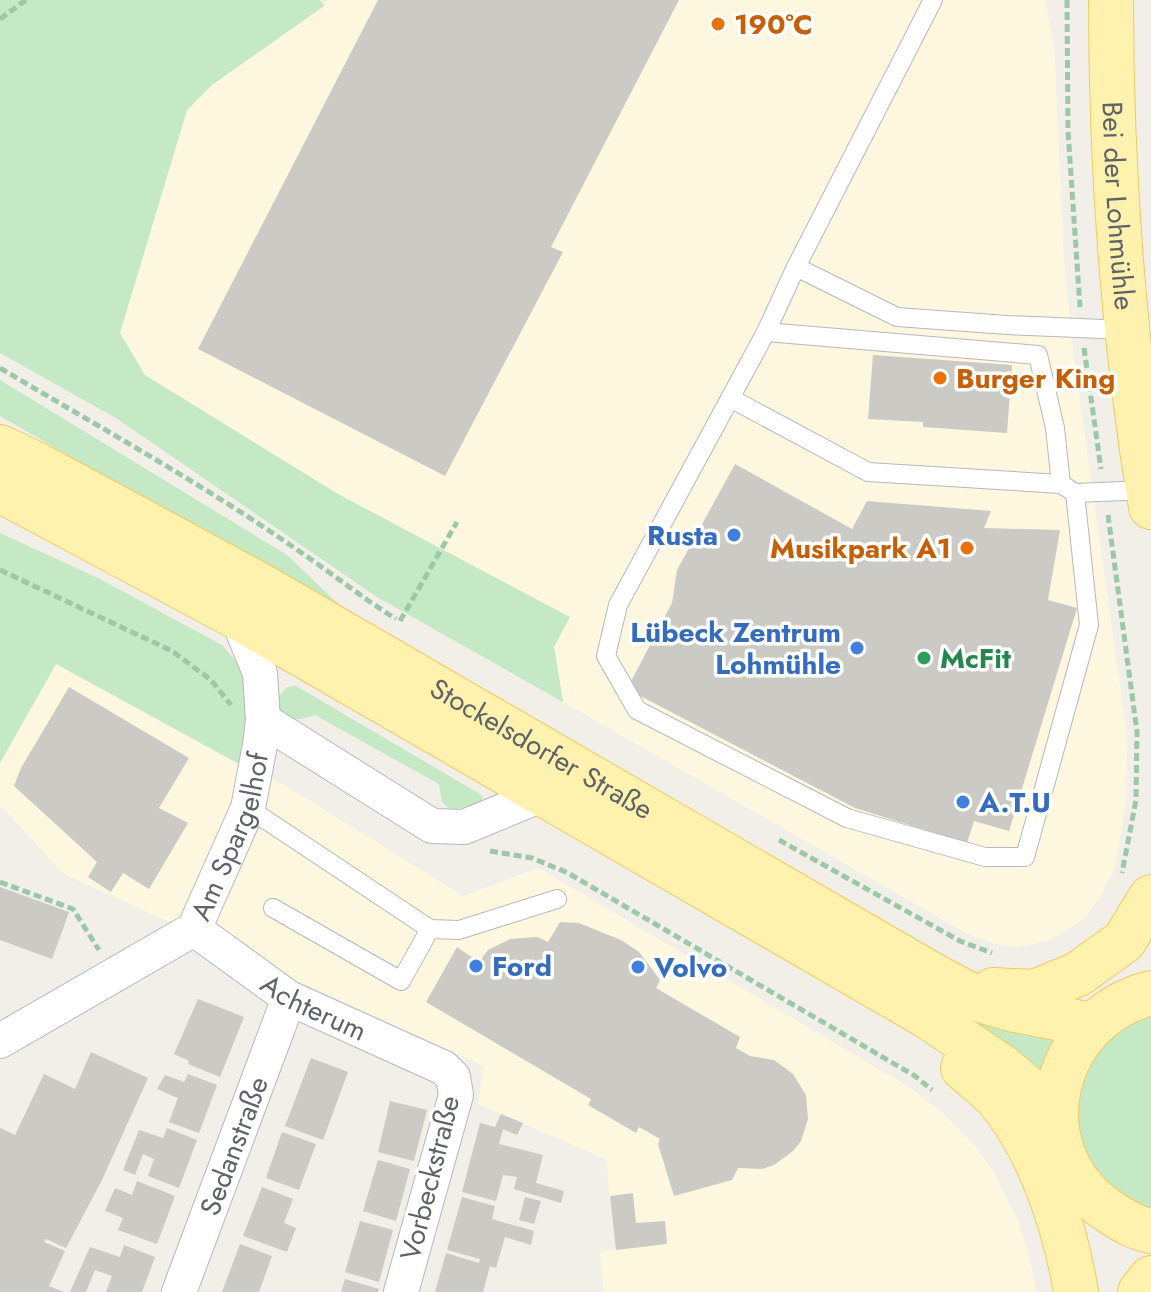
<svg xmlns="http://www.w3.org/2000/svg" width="1151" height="1292" font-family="Jost,sans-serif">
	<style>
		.commercial { fill: #fef7e0 }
		.green { fill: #c5e8c5 }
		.building { fill: #cccac5 }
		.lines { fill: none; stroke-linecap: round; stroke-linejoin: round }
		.service-casing { stroke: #b5b8bc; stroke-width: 20 }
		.minor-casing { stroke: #b5b8bc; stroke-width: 36 }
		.primary-casing { stroke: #f2c960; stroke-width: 46 }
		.path { stroke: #9cc7a9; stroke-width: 5; stroke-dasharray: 8 4; stroke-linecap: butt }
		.service { stroke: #fff; stroke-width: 18 }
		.minor { stroke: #fff; stroke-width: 34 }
		.primary { stroke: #fff2af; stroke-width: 44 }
		.food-dot { fill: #e8710a; stroke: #fff; stroke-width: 3 }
		.shop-dot { fill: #3f7fe0; stroke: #fff; stroke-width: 3 }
		.leisure-dot { fill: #2e9e5b; stroke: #fff; stroke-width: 3 }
		.labels { text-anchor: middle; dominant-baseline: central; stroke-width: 7; stroke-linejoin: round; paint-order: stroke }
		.food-label { font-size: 28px; font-weight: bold; fill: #c56008; stroke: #fff; text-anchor: start }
		.street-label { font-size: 28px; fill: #5f6368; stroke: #fff }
		.shop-label { font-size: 28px; font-weight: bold; fill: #366cbe; stroke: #fff; text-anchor: start }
		.leisure-label { font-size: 28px; font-weight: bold; fill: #27864d; stroke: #fff; text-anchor: start }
	</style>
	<rect width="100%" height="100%" fill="#f1efe8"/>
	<g class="commercial">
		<polygon points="327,0 1045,0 1054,46 1064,259 1073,350 1127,736 1126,801 1115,867 1100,898 1081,921 1050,940 1019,947 995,944 966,933 563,702 554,647 569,617 338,494 145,375 120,333 187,110 211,85 324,6"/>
		<polygon points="56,664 233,762 286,786 463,896 538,868 909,1087 947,1117 975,1146 994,1172 1018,1220 1033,1272 1036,1292 604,1292 600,1252 616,1249 606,1159 478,1104 484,1066 64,874 0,805 0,763"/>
	</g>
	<g class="green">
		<polygon points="0,0 320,0 324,6 212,85 187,110 120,333 145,375 338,494 570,617 554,647 563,702 377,597 116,418 0,353"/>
		<polygon points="0,380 287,555 354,619 0,416"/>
		<polygon points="0,533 98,578 222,645 242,668 249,706 247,768 56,664 0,763"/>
		<path d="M296,686L480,794L483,798L480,803L456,809L448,808L442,802L439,784L315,715C295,722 278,723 278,697L287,687Z"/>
		<polygon points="954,1011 1060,1035 1045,1070 1037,1069"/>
		<path d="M1151,1016V1210C1132,1202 1112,1193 1099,1176C1056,1119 1081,1035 1151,1016Z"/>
	</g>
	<g class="building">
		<polygon points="378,0 679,0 551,247 563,252 445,476 198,349"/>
		<polygon points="873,355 1012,365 1007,433 923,427 923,422 868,419"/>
		<polygon points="735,464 852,529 867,501 991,511 984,528 1060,530 1048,600 1077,608 1009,831 974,821 967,843 855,808 627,689 672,603 677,570"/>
		<polygon points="69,687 189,758 159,808 188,823 149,889 123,873 111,892 88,877 97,862 14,786 21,768"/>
		<polygon points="0,887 69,912 52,959 0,940"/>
		<polygon points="560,922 579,923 621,940 639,952 649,965 660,980 656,988 740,1037 736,1048 750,1056 774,1060 793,1074 806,1095 808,1119 801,1141 793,1151 774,1165 762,1169 738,1168 732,1180 674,1196 658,1144 660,1139 639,1127 636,1133 588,1105 591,1099 426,1002 457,947 479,962 488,950 510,939 537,937 548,942"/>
		<polygon points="198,999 244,1017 220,1077 188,1064 189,1061 174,1054"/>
		<polygon points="91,1052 148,1078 102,1180 66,1248 46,1239 44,1242 65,1251 49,1286 64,1292 0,1292 0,1128 15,1135 44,1074 75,1089"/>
		<polygon points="311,1058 348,1072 323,1140 285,1126"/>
		<polygon points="188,1074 217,1085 199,1133 169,1122 178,1098 157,1089 165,1075 184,1082"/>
		<polygon points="390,1101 427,1110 414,1161 378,1152"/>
		<polygon points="501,1114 523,1123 517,1135 503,1129 499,1144 543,1155 536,1183 564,1191 561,1203 514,1189 517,1177 503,1175 496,1201 462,1192 480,1123 495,1127"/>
		<polygon points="167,1128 197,1140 179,1188 148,1176 154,1159 143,1154 135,1175 123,1170 139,1130 163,1138"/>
		<polygon points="282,1132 316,1144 299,1190 266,1178"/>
		<polygon points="378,1160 410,1169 396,1221 363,1211"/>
		<polygon points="137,1181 175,1196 157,1244 118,1230 123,1218 105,1211 115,1188 132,1195"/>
		<polygon points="262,1187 293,1199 284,1223 296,1228 287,1252 243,1236"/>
		<polygon points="633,1193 636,1223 665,1221 667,1244 616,1250 610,1196"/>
		<polygon points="462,1197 495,1206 492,1219 534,1231 531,1245 505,1237 496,1268 490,1266 483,1292 435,1292 446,1253 479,1263 480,1259 447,1250"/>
		<polygon points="525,1197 541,1201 534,1224 519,1220"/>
		<polygon points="360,1221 393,1230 379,1282 345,1272"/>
		<polygon points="240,1244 272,1256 259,1292 222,1292"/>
		<polygon points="124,1245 155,1257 142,1292 106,1292 112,1276 95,1270 86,1292 70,1292 90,1247 120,1257"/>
		<polygon points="345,1279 379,1289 378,1292 341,1292"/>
	</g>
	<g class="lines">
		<defs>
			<g id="service">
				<polyline points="933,0 796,267 766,332 618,605 606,656 637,710 847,818 985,857 1025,857 1089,625 1075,493"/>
				<polyline points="796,267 897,317 1007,325 1126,330"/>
				<polyline points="766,332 1038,355 1055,428 1061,484"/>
				<polyline points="730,398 868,472 1061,484 1075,493 1148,490"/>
				<polyline points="248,808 430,929 459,930 557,899"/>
				<polyline points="273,908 401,981 430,929"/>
			</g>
			<g id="minor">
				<polyline points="263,720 432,826 464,827 544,794"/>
				<path id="s1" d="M194,929L289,998L444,1068L453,1077L456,1095L401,1292"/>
				<path id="s2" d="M0,1041L194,929L248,808L260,745L263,720L260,673L237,617"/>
				<path id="s3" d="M179,1292L289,998"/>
			</g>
			<g id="primary">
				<path id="s4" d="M1111,0C1111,170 1123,340 1151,507"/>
				<path id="s5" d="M0,447L36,464L258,584L936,977L980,1000L1010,1009L1092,1025"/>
				<polyline points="0,490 237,617 925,1015 1001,1066 1056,1112"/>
				<polyline points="993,990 1034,992 1078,974 1124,941 1151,897"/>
				<path d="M1151,993C1051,1018 1020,1149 1107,1210C1121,1219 1134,1228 1151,1231"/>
				<path d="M963,1068C974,1078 986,1087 996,1097C1040,1149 1065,1226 1076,1292"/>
				<polyline points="1140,1292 1151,1278"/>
			</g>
		</defs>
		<use href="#service" class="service-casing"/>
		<use href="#minor" class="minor-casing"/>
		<use href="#primary" class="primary-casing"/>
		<g class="path">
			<polyline points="1067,0 1068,131 1080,307"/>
			<polyline points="0,19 26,0"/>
			<polyline points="1084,348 1101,469"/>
			<path d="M0,368C99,427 201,483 296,549C330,572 361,597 396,619"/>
			<polyline points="1108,515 1137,732 1136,800 1122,873"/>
			<polyline points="0,570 172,651 211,680 231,705"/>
			<polyline points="400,621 457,522"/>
			<polyline points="779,840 960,941 992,953"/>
			<polyline points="490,851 532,858 568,873 915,1076 932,1090"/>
			<polyline points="0,882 73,909 99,950"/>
		</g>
		<use href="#service" class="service"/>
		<use href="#minor" class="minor"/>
		<use href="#primary" class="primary"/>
	</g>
	<g class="food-dot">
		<circle cx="718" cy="24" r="8"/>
		<circle cx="940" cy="378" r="8"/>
		<circle cx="967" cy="548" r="8"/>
	</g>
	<g class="shop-dot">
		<circle cx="734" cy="535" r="8"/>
		<circle cx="857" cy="648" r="8"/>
		<circle cx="963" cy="802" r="8"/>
		<circle cx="476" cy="966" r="8"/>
		<circle cx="638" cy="967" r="8"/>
	</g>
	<circle class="leisure-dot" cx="924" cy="658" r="8"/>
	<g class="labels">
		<g class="food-label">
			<text x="734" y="24">190°C</text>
			<text x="956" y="378">Burger King</text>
			<text x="951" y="548" text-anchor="end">Musikpark A1</text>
		</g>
		<g class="street-label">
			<text stroke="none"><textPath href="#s4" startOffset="206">Bei der Lohmühle</textPath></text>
			<text stroke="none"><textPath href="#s5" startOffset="620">Stockelsdorfer Straße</textPath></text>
			<text stroke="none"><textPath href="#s2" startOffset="324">Am Spargelhof</textPath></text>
			<text stroke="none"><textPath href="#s1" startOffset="144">Achterum</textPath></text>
			<text stroke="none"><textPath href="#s3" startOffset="156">Sedanstraße</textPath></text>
			<text transform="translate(430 1178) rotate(-76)">Vorbeckstraße</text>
		</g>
		<g class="shop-label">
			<text x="718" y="535" text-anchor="end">Rusta</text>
			<text x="841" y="632" text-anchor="end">Lübeck Zentrum<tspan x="841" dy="32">Lohmühle</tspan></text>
			<text x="979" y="802">A.T.U</text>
			<text x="492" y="966">Ford</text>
			<text x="654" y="967">Volvo</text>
		</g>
		<g class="leisure-label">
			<text x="940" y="658">McFit</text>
		</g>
	</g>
</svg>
